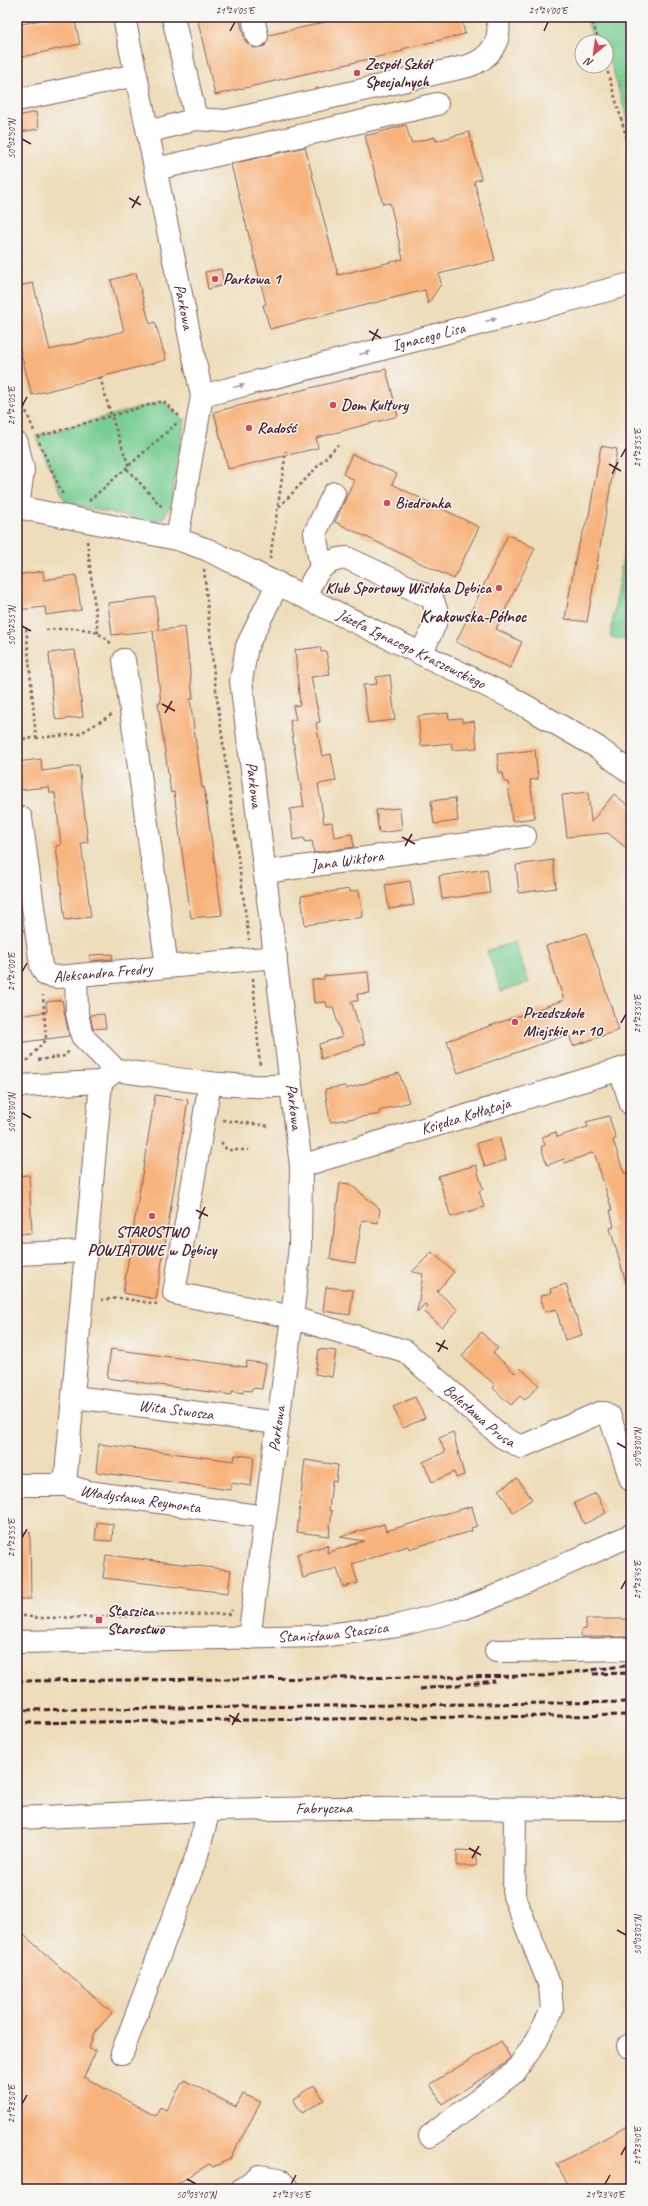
<svg xmlns="http://www.w3.org/2000/svg" width="648" height="2206" font-family="Caveat,sans-serif">
	<style>
		.green { fill: #78ce92; stroke: #61765e }
		.building { fill: #f8b37b }
		.lines { fill: none; stroke-linecap: round; stroke-linejoin: round }
		.minor-casing { stroke: #83625d; stroke-width: 24 }
		.path { stroke: #83625d; stroke-width: 2.5; stroke-dasharray: 3 3; stroke-linecap: butt }
		.minor { stroke: #fff; stroke-width: 22 }
		.rail { stroke: #4a1f2b; stroke-width: 3; stroke-dasharray: 6 3; stroke-linecap: butt }
		.oneway { fill: #ae9aa0 }
		.ticks { fill: none; stroke: #4a1f2b; stroke-width: 1.5 }
		.poi-dot { fill: #d1495b; stroke: #f6f6f2; stroke-width: 1.5 }
		.labels { text-anchor: middle; dominant-baseline: central; stroke-width: 3; stroke-linejoin: round; paint-order: stroke }
		.poi-label { font-size: 16px; font-weight: bold; fill: #4a1f2b; stroke: #f6f6f2; text-anchor: start }
		.street-label { font-size: 16px; fill: #4a1f2b; stroke: #f6f6f2 }
		.neighbourhood-label { font-size: 17px; font-weight: bold; fill: #4a1f2b; stroke: #f6f6f2 }
		.neatline { fill: none; stroke: #4a1f2b; stroke-width: 1.5 }
		.ticks-label { font-size: 10px; text-anchor: middle; fill: #4a1f2b }
	</style>
	<rect width="100%" height="100%" fill="#f6f6f2"/>
	<filter id="ink" filterUnits="userSpaceOnUse"><feTurbulence type="fractalNoise" baseFrequency=".025" numOctaves="2"/><feDisplacementMap in="SourceGraphic" scale="8" xChannelSelector="R" yChannelSelector="G"/><feConvolveMatrix kernelMatrix="1 2 1 2 8 2 1 2 1" color-interpolation-filters="sRGB"/></filter>
	<filter id="wash" filterUnits="userSpaceOnUse"><feTurbulence type="fractalNoise" baseFrequency=".012" numOctaves="4" result="noise"/><feDisplacementMap in="SourceGraphic" scale="16" xChannelSelector="R" yChannelSelector="G"/><feGaussianBlur stdDeviation="0.9" result="paint"/><feColorMatrix in="noise" values="0 0 0 0 0 0 0 0 0 0 0 0 0 0 0 0 0 1.4 0 .05"/><feComposite in="paint" operator="in"/></filter>
	<g filter="url(#wash)">
		<rect width="100%" height="100%" fill="#eeddba"/>
		<g class="green">
			<polygon points="586,17 631,17 631,133 610,60 606,62 606,42 594,42"/>
			<polygon points="163,401 182,419 185,419 170,507 163,518 151,522 66,503 36,436"/>
			<polygon points="631,507 631,641 610,637"/>
			<polygon points="514,942 529,982 501,991 487,951"/>
		</g>
		<g id="blocks">
			<g class="building">
				<polygon points="55,17 74,17 80,44 17,58 17,25"/>
				<polygon points="197,17 239,17 245,41 254,48 265,46 269,35 348,17 461,17 465,34 402,49 403,51 215,95"/>
				<polygon points="36,112 39,129 20,132 17,116"/>
				<polygon points="406,125 411,143 435,137 436,141 469,132 481,179 474,181 495,260 439,274 441,284 428,304 425,290 270,329 263,305 266,304 231,164 305,147 338,275 403,259 390,203 383,204 365,136"/>
				<polygon points="221,269 224,285 208,289 205,272"/>
				<polygon points="136,273 150,324 155,322 166,360 32,395 17,339 17,286 33,283 50,350 124,331 111,280"/>
				<polygon points="386,369 398,416 316,438 318,448 228,469 214,412"/>
				<polygon points="601,446 617,449 587,622 565,619 577,550 589,515"/>
				<polygon points="352,454 397,474 392,484 479,527 454,579 335,522 354,480 343,474"/>
				<polygon points="508,535 535,548 496,629 522,642 510,668 456,642"/>
				<polygon points="43,571 44,580 76,575 81,610 46,615 45,607 17,610 17,575"/>
				<polygon points="155,597 159,630 112,635 108,603"/>
				<polygon points="185,627 193,699 190,699 202,788 204,787 222,915 191,918 174,792 171,793 158,703 161,703 153,631"/>
				<polygon points="320,647 321,652 326,651 330,675 311,677 320,722 316,723 322,756 331,754 336,781 318,784 324,823 332,822 334,837 352,834 354,847 314,853 312,841 305,842 304,838 293,840 290,809 304,807 290,721 296,720 293,706 300,705 295,650"/>
				<polygon points="75,650 83,717 56,720 53,705 49,653"/>
				<polygon points="390,675 395,720 368,723 363,685 377,684 376,677"/>
				<polygon points="448,713 449,719 462,718 462,722 474,721 477,748 452,750 451,743 421,746 418,716"/>
				<polygon points="535,750 538,779 530,780 535,818 512,821 508,782 504,782 503,773 499,773 497,754"/>
				<polygon points="41,759 42,771 79,766 88,842 81,843 91,917 65,920 56,846 61,845 55,793 50,793 49,787 17,790 17,762"/>
				<polygon points="588,792 591,822 614,794 631,808 631,852 608,833 567,837 562,795"/>
				<polygon points="455,798 458,821 434,824 431,801"/>
				<polygon points="400,808 402,830 379,833 376,810"/>
				<polygon points="553,860 556,888 519,893 516,865"/>
				<polygon points="487,869 490,893 442,899 439,876"/>
				<polygon points="410,881 414,905 389,909 385,885"/>
				<polygon points="350,889 350,892 359,890 363,917 305,925 301,896"/>
				<polygon points="586,933 619,1030 573,1046 569,1034 458,1073 447,1041 564,1000 546,946"/>
				<polygon points="112,954 113,959 90,961 90,955"/>
				<polygon points="368,972 370,993 357,994 358,1001 351,1001 365,1044 321,1059 319,1044 342,1037 333,1007 327,1007 326,1002 314,1003 312,980 324,979 324,976"/>
				<polygon points="62,1000 69,1036 17,1043 17,1016 47,1012 46,1002"/>
				<polygon points="104,1014 106,1028 93,1029 90,1015"/>
				<polygon points="399,1073 409,1102 379,1111 380,1114 330,1122 325,1089 345,1086 346,1089"/>
				<polygon points="155,1095 188,1100 156,1299 123,1293"/>
				<polygon points="609,1116 616,1139 613,1140 624,1173 627,1173 631,1187 631,1285 627,1286 610,1228 614,1227 610,1210 612,1210 594,1152 565,1163 564,1159 547,1165 541,1147 545,1145 542,1137 556,1132 557,1137 588,1127 586,1122"/>
				<polygon points="499,1137 506,1160 485,1167 477,1143"/>
				<polygon points="476,1165 483,1189 479,1191 484,1207 451,1217 438,1176"/>
				<polygon points="29,1175 32,1233 17,1234 17,1176"/>
				<polygon points="340,1183 350,1184 380,1209 378,1223 362,1220 355,1263 330,1259"/>
				<polygon points="432,1252 454,1272 437,1291 458,1310 442,1327 424,1311 428,1307 425,1304 417,1312 423,1274 412,1272"/>
				<polygon points="566,1284 582,1335 565,1340 556,1309 545,1312 540,1296 551,1293 550,1289"/>
				<polygon points="326,1287 353,1290 350,1315 323,1311"/>
				<polygon points="481,1332 498,1348 493,1353 515,1373 520,1368 539,1385 525,1400 520,1396 511,1405 493,1388 495,1385 462,1356"/>
				<polygon points="111,1349 246,1367 247,1361 266,1364 262,1389 252,1388 251,1391 243,1390 243,1393 232,1391 232,1395 107,1378"/>
				<polygon points="319,1349 336,1351 332,1377 315,1374"/>
				<polygon points="415,1397 425,1418 403,1428 393,1407"/>
				<polygon points="453,1432 464,1475 456,1478 454,1472 432,1482 423,1462 445,1452 439,1438"/>
				<polygon points="99,1444 234,1461 235,1455 254,1457 251,1486 231,1483 231,1490 96,1472"/>
				<polygon points="305,1460 338,1465 336,1482 332,1481 329,1510 332,1511 329,1536 297,1532"/>
				<polygon points="517,1478 532,1499 513,1512 499,1490"/>
				<polygon points="596,1493 606,1513 584,1524 574,1503"/>
				<polygon points="472,1506 477,1526 471,1528 472,1531 409,1549 408,1546 352,1564 358,1583 343,1587 337,1568 303,1578 297,1554 328,1545 327,1553 364,1541 340,1537 384,1524 386,1531"/>
				<polygon points="97,1522 113,1524 112,1541 95,1540"/>
				<polygon points="17,1532 30,1532 31,1599 17,1599"/>
				<polygon points="106,1555 231,1570 228,1593 103,1578"/>
				<polygon points="586,1619 629,1619 629,1637 581,1637 581,1630 586,1629"/>
				<polygon points="457,1850 477,1851 476,1866 457,1866"/>
				<polygon points="17,1929 112,2013 94,2033 89,2049 96,2051 84,2077 155,2116 160,2107 166,2110 184,2080 236,2107 243,2094 261,2102 230,2159 213,2167 209,2164 169,2189 17,2189"/>
				<polygon points="501,2041 510,2057 506,2063 442,2104 430,2084"/>
				<polygon points="314,2085 324,2100 302,2113 293,2099"/>
				<polygon points="631,2124 631,2181 617,2189 570,2189 557,2164"/>
			</g>
		</g>
	</g>
	<g filter="url(#ink)">
		<use href="#blocks" fill-opacity="0" stroke="#83625d" stroke-width="1"/>
		<g class="lines">
			<defs>
				<g id="minor">
					<path id="s1" d="M124,17L202,396L177,539"/>
					<polyline points="173,17 196,119"/>
					<polyline points="253,17 257,36"/>
					<polyline points="17,100 136,75"/>
					<path d="M148,132L196,119L226,121L468,66C490,59 503,41 497,17"/>
					<polyline points="156,169 437,104"/>
					<path id="s2" d="M202,396L631,284"/>
					<polyline points="17,443 23,470 18,507"/>
					<path id="s3" d="M17,507L177,539L208,550L510,697L597,747L631,773"/>
					<polyline points="321,568 315,533 334,493"/>
					<path d="M305,597C315,574 321,560 347,558L432,598L437,612L435,624L421,654"/>
					<polyline points="124,660 167,967"/>
					<path id="s4" d="M17,819L21,818L41,966L46,975L57,977L276,957"/>
					<path id="s5" d="M265,872L525,836"/>
					<polyline points="76,976 77,1013 82,1036 116,1070"/>
					<polyline points="620,1070 631,1104"/>
					<path id="s6" d="M210,1083L174,1293L283,1315L405,1351L502,1437L521,1447L599,1413H605L610,1417L631,1480"/>
					<path d="M17,1086L101,1082L116,1070C174,1078 233,1090 291,1085"/>
					<path id="s7" d="M301,1166L631,1066"/>
					<polyline points="17,1254 86,1251 101,1082"/>
					<path id="s8" d="M74,1397L278,1423"/>
					<path id="s9" d="M17,1485H65L88,1492L265,1517"/>
					<polyline points="65,1485 86,1251"/>
					<path id="s10" d="M249,1638L292,1318L300,1246L301,1166L241,681L247,646L278,583"/>
					<path id="s11" d="M17,1642L320,1636L397,1626L462,1609L489,1599L631,1535"/>
					<polyline points="496,1651 631,1649"/>
					<path id="s12" d="M17,1818L209,1810L337,1808L631,1809"/>
					<polyline points="628,2046 631,2046"/>
					<polyline points="122,2053 197,1855 209,1810"/>
					<polyline points="430,2136 515,2072 537,2040 552,2010 550,1986 514,1896 515,1810"/>
					<polyline points="242,2189 259,2176 279,2179 288,2189"/>
				</g>
			</defs>
			<use href="#minor" class="minor-casing"/>
			<g class="path">
				<polyline points="591,17 599,42"/>
				<polyline points="606,66 631,153"/>
				<polyline points="100,377 111,415 129,467"/>
				<polyline points="17,389 34,431"/>
				<polyline points="37,437 163,401 179,416"/>
				<polyline points="39,442 63,495"/>
				<polyline points="127,469 162,507"/>
				<polyline points="89,501 177,423"/>
				<polyline points="279,507 338,445"/>
				<polyline points="87,541 98,634"/>
				<polyline points="270,559 286,451"/>
				<polyline points="204,569 214,675 249,940"/>
				<path d="M46,630C70,628 95,624 112,645"/>
				<polyline points="36,738 79,734 113,714"/>
				<polyline points="17,739 36,738 26,626"/>
				<polyline points="253,978 260,1067"/>
				<polyline points="38,1060 65,1056 69,1051"/>
				<polyline points="27,1061 46,1039 43,995"/>
				<polyline points="223,1120 270,1126"/>
				<polyline points="221,1142 227,1150 249,1150"/>
				<polyline points="101,1300 120,1298 157,1304"/>
				<polyline points="17,1615 39,1618 229,1614 232,1610"/>
			</g>
			<use href="#minor" class="minor"/>
			<g class="rail">
				<polyline points="593,1674 631,1673"/>
				<polyline points="17,1681 543,1676 631,1665"/>
				<polyline points="420,1689 495,1681"/>
				<polyline points="17,1710 631,1702"/>
				<polyline points="17,1723 631,1715"/>
			</g>
		</g>
		<defs><path id="oneway-solid" d="M-6-.8H1V-3.2L6.5 0L1 3.2V.8H-6Z"/></defs>
		<g class="oneway">
			<use href="#oneway-solid" transform="translate(491 320) rotate(-15)"/>
			<use href="#oneway-solid" transform="translate(365 353) rotate(-15)"/>
			<use href="#oneway-solid" transform="translate(239 386) rotate(-15)"/>
		</g>
	</g>
	<path class="ticks" d="M230,31L235,22M544,31L548,22M22,139L31,144M129,198L141,205M132,208L139,196M369,331L381,338M372,341L378,329M22,406L27,397M621,457L626,448M609,464L621,471M612,474L618,462M22,626L31,631M162,704L175,711M165,713L172,701M402,837L415,844M405,846L412,834M22,972L27,963M621,1023L626,1014M22,1113L31,1118M196,1210L208,1216M199,1219L205,1207M436,1343L448,1349M438,1352L445,1340M617,1443L626,1448M22,1538L27,1529M621,1589L626,1580M229,1715L241,1722M232,1725L239,1713M469,1848L481,1855M472,1858L479,1846M617,1930L626,1935M22,2104L27,2095M621,2155L626,2146M187,2179L196,2184M291,2184L296,2175M605,2184L610,2175"/>
	<g class="poi-dot">
		<circle cx="357" cy="73" r="4"/>
		<circle cx="215" cy="279" r="4"/>
		<circle cx="333" cy="405" r="4"/>
		<circle cx="249" cy="428" r="4"/>
		<circle cx="387" cy="503" r="4"/>
		<circle cx="499" cy="588" r="4"/>
		<circle cx="515" cy="1022" r="4"/>
		<circle cx="152" cy="1216" r="4"/>
		<rect x="95" y="1616" width="8" height="8" rx="2"/>
	</g>
	<g class="labels">
		<g class="poi-label">
			<text x="365" y="64">Zespół Szkół<tspan x="365" dy="18">Specjalnych</tspan></text>
			<text x="223" y="279">Parkowa 1</text>
			<text x="341" y="405">Dom Kultury</text>
			<text x="257" y="428">Radość</text>
			<text x="395" y="503">Biedronka</text>
			<text x="491" y="588" text-anchor="end">Klub Sportowy Wisłoka Dębica</text>
			<text x="523" y="1013">Przedszkole<tspan x="523" dy="18">Miejskie nr 10</tspan></text>
			<text x="152" y="1232" text-anchor="middle">STAROSTWO<tspan x="152" dy="18">POWIATOWE w Dębicy</tspan></text>
			<text x="107" y="1611">Staszica<tspan x="107" dy="18">Starostwo</tspan></text>
		</g>
		<g class="street-label">
			<text stroke="none"><textPath href="#s1" startOffset="296">Parkowa</textPath></text>
			<text stroke="none"><textPath href="#s2" startOffset="234">Ignacego Lisa</textPath></text>
			<text stroke="none"><textPath href="#s3" startOffset="422">Józefa Ignacego Kraszewskiego</textPath></text>
			<text transform="translate(254 785) rotate(83)">Parkowa</text>
			<text stroke="none"><textPath href="#s5" startOffset="83">Jana Wiktora</textPath></text>
			<text stroke="none"><textPath href="#s4" startOffset="221">Aleksandra Fredry</textPath></text>
			<text transform="translate(294 1107) rotate(83)">Parkowa</text>
			<text stroke="none"><textPath href="#s7" startOffset="172">Księdza Kołłątaja</textPath></text>
			<text stroke="none"><textPath href="#s8" startOffset="103">Wita Stwosza</textPath></text>
			<text stroke="none"><textPath href="#s6" startOffset="550">Bolesława Prusa</textPath></text>
			<text stroke="none"><textPath href="#s10" startOffset="211">Parkowa</textPath></text>
			<text stroke="none"><textPath href="#s9" startOffset="125">Władysława Reymonta</textPath></text>
			<text stroke="none"><textPath href="#s11" startOffset="316">Stanisława Staszica</textPath></text>
			<text stroke="none"><textPath href="#s12" startOffset="307">Fabryczna</textPath></text>
		</g>
		<g class="neighbourhood-label">
			<text x="473" y="616">Krakowska-Północ</text>
		</g>
	</g>
	<rect width="648" height="2206" fill="none" stroke="#f6f6f2" stroke-width="44"/>
	<g transform="translate(594 54) rotate(209)"><circle r="19" fill="#f6f6f2" stroke="#b1a0a2"/>
	<path d="M0-3L7 15L0 10L-7 15Z" fill="#d1495b"/>
	<text y="-6" font-size="11" font-weight="bold" text-anchor="middle" fill="#4a1f2b">N</text>
	</g>
	<rect x="22" y="22" width="604" height="2162" class="neatline"/>
	<g class="ticks-label">
		<text x="235" y="14">21°24'05"E</text>
		<text x="548" y="14">21°24'00"E</text>
		<text transform="translate(11 139) rotate(-90)" y="4">50°02'50"N</text>
		<text transform="translate(11 406) rotate(-90)" y="4">21°24'05"E</text>
		<text transform="translate(637 448) rotate(-90)" y="4">21°23'55"E</text>
		<text transform="translate(11 626) rotate(-90)" y="4">50°02'55"N</text>
		<text transform="translate(11 972) rotate(-90)" y="4">21°24'00"E</text>
		<text transform="translate(637 1014) rotate(-90)" y="4">21°23'50"E</text>
		<text transform="translate(11 1113) rotate(-90)" y="4">50°03'00"N</text>
		<text transform="translate(637 1448) rotate(-90)" y="4">50°03'00"N</text>
		<text transform="translate(11 1538) rotate(-90)" y="4">21°23'55"E</text>
		<text transform="translate(637 1580) rotate(-90)" y="4">21°23'45"E</text>
		<text transform="translate(637 1935) rotate(-90)" y="4">50°03'05"N</text>
		<text transform="translate(11 2104) rotate(-90)" y="4">21°23'50"E</text>
		<text transform="translate(637 2146) rotate(-90)" y="4">21°23'40"E</text>
		<text x="196" y="2198">50°03'10"N</text>
		<text x="291" y="2198">21°23'45"E</text>
		<text x="605" y="2198">21°23'40"E</text>
	</g>
</svg>
